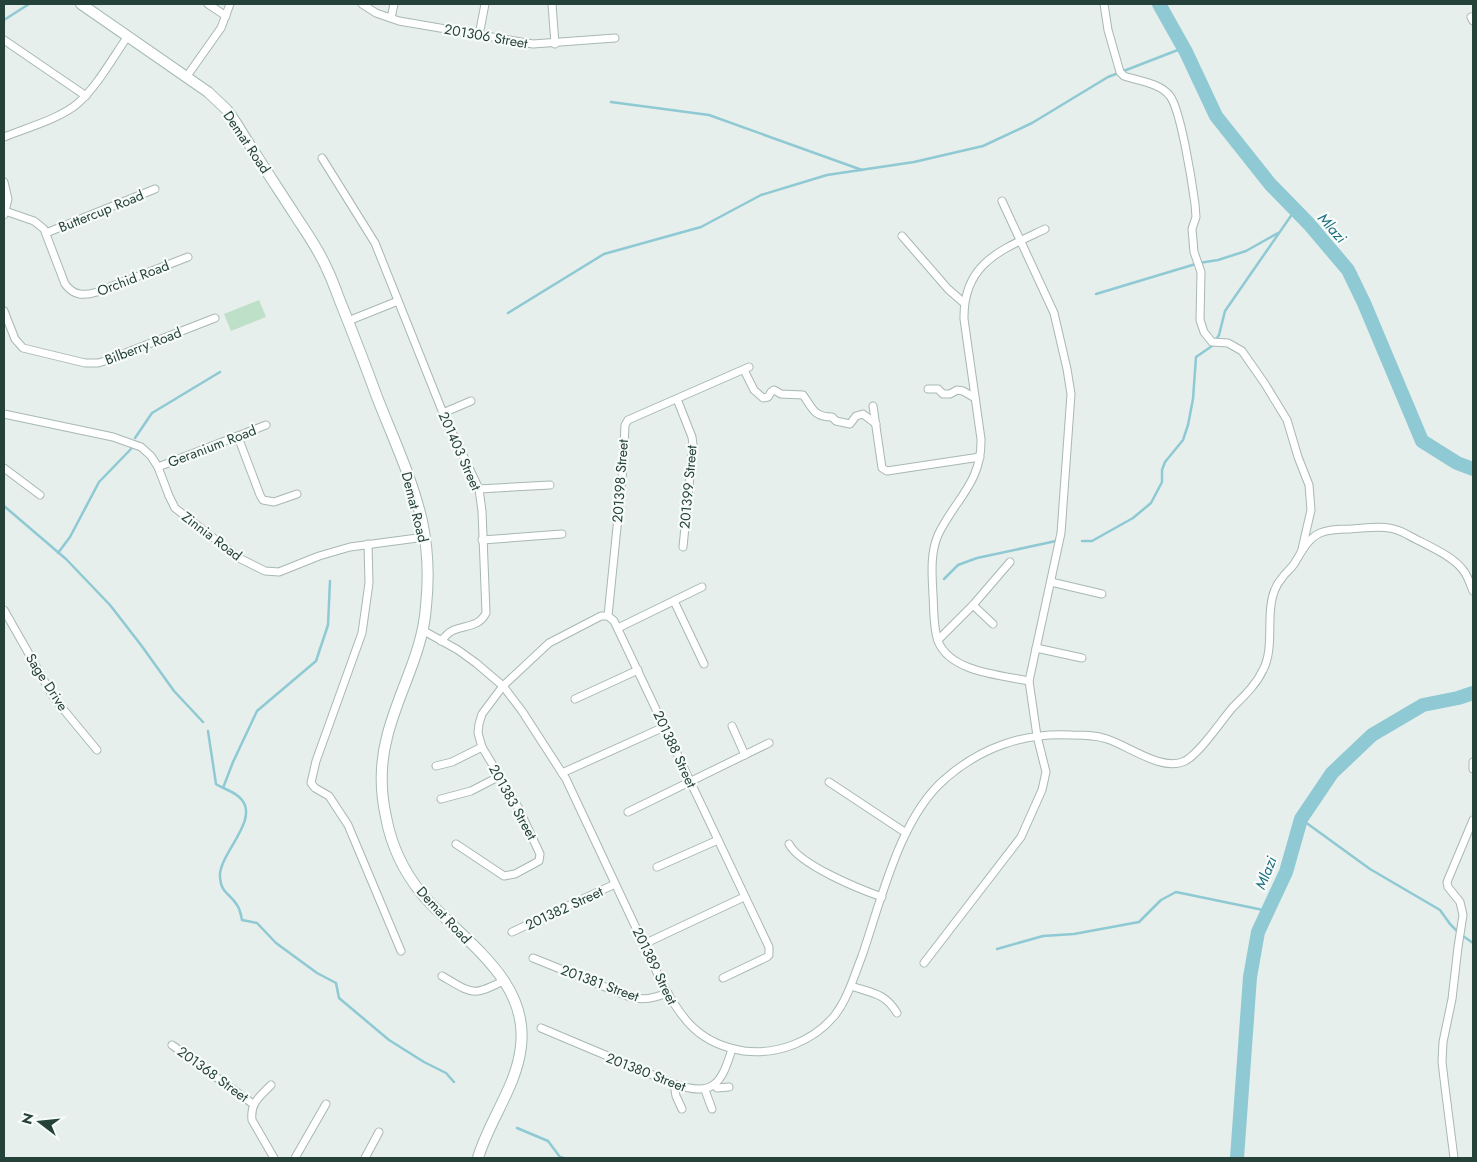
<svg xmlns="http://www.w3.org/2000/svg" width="1477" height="1162" font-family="Jost,sans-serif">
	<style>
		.park { fill: #bfe0c8 }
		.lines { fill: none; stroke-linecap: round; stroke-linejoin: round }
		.stream { stroke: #8ec9d4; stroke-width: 2.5 }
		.river { stroke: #8ec9d4; stroke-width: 14 }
		.street-casing { stroke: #a8b8b2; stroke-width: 9 }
		.secondary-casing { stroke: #a4bbb3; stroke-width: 12 }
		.street { stroke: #fff; stroke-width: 7 }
		.secondary { stroke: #fff; stroke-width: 10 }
		.labels { text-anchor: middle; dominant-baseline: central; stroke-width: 4.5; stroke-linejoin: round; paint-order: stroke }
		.street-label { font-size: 14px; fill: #24423a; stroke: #f7fbf9 }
		.water-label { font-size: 15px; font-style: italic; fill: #1c6f80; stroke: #f7fbf9 }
	</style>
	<rect width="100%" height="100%" fill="#e6efeb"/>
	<polygon class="park" points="259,300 266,317 231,331 224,314"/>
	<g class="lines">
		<g class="stream">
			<polyline points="4,20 29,4"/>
			<polyline points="611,102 709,115 862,170"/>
			<polyline points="1096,294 1199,263 1218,260 1246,251 1278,233"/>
			<polyline points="508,313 604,254 701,227 761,195 827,175 914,162 983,146 1032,123 1108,77 1183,48"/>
			<polyline points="135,438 152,413 220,372"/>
			<polyline points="4,506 66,559 110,605 141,645 174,691 203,722"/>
			<polyline points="1082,541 1092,541 1133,518 1151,503 1162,482 1162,470 1165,462 1183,440 1188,425 1193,399 1196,357 1212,346 1219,335 1225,311 1295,210"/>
			<polyline points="58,553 70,537 99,482 131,449"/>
			<polyline points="944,579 958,565 977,558 1056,541"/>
			<path d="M208,731L216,784C225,790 235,791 242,800C259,821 218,855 220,877C221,894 230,893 237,905C240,909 241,915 242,920L257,923L276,943L317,973L336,983L339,998L389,1040L424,1062L446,1073L454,1082"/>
			<polyline points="223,788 233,762 257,711 316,661 328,625 330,581"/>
			<polyline points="1301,819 1370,869 1440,910 1450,924 1460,934 1473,943"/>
			<polyline points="997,949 1043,936 1074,934 1139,922 1161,900 1176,892 1268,911"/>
			<polyline points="517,1128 548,1141 560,1157 564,1158"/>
		</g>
		<g class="river">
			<polyline points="1159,4 1186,52 1216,116 1270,184 1309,224 1348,270 1364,303 1422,441 1457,463 1473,469"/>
			<polyline points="1237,1158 1250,977 1258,932 1286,872 1301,819 1332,773 1372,735 1423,705 1458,698 1473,693"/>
		</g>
		<defs>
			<g id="street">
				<polyline points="208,4 226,16"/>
				<polyline points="362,4 376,13 399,21 533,44 615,38"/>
				<polyline points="552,4 555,44"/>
				<path d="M1104,4L1108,30L1120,72L1124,76C1139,81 1160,83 1170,96C1181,111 1192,182 1195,204L1196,217L1192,229L1194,252L1201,272L1200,320L1204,332L1212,342L1228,343L1242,351L1265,384L1287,420L1298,457L1309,485L1311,510L1302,549"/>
				<polyline points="1471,17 1473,21"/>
				<polyline points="391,18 394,4"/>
				<polyline points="479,35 485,4"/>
				<polyline points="4,40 86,96"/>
				<polyline points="187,76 221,28 230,4"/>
				<path d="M4,137C26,128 59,119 77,104C97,87 113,57 128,36"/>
				<path d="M322,158L375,243L443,413L479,489L482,511L486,613C479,627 466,625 454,630C448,632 445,637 441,641"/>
				<polyline points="4,182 8,199 4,215"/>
				<path d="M5,211L34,221L44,229L65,284C74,296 84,296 97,292L188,257"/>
				<polyline points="46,233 155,189"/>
				<polyline points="902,236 948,289 964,303"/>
				<polyline points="4,311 15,339 23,348 85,363 98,363 105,361 215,318"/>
				<polyline points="348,321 398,301"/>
				<path d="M744,370L754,390L763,398L768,397L771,392L774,390L781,394L803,395C812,407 813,417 832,417L836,421L850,424L856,416L863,414L876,424"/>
				<polyline points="928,389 938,389 943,394 950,394 957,390 963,391 975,398"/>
				<polyline points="677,399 692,437 693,445 683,547"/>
				<polyline points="873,406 882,468 887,471 980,457"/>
				<polyline points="443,413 471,401"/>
				<polyline points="4,414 113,437 141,447 151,456 158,467 169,496 175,508 239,558 265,571 279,572 319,556 350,547 425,537"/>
				<polyline points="238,437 260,495 263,500 274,502 297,494"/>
				<polyline points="158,467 266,425"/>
				<polyline points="4,468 40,495"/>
				<polyline points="479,489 550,485"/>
				<polyline points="482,540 562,534"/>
				<polyline points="368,544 369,583 362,633 316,761 311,783 315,788 329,796 348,825 401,951"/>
				<polyline points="1051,582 1102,594"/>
				<polyline points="674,601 704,664"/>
				<polyline points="973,605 993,624"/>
				<polyline points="4,610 54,698 97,750"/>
				<polyline points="608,616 623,468 625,425 628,420 749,367"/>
				<polyline points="618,628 702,587"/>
				<path d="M424,631L458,650L476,663L503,686L522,711L566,779L661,981C681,1019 699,1044 744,1051C777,1055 813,1042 835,1015C848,998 854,976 862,956C881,901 900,817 945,779C980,748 1024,732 1072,735C1084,735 1095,735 1107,739C1129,746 1162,772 1185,761C1200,753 1221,721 1233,707C1244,696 1256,685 1263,670C1273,651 1268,626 1271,605C1272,596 1276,585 1282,578C1285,573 1290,570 1294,564C1301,553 1307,539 1320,533C1329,529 1340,529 1350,529C1370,528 1389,523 1408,535C1424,544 1452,555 1463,570C1468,576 1470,584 1473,591"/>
				<polyline points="938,640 973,605 1010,562"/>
				<polyline points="1036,648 1082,658"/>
				<path d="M1029,681C1000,675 950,672 938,641C933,627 934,610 933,595C932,575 930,554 938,535C955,499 982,483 981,439L964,319C963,263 1001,250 1045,229"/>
				<polyline points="575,699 638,670"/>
				<polyline points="732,726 745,755"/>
				<polyline points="1473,762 1473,769"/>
				<polyline points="436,766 452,762 482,747"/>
				<polyline points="562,773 664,727"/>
				<polyline points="829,782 906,833"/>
				<polyline points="441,799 471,791 500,776"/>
				<polyline points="628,812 769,743"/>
				<polyline points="456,844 504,876 515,874 539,861 540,854 518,807 482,747 478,733 479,724 482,714 503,686 549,643 601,616 608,616 614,621 769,947 769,955 767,957 723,978"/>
				<path d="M789,844C800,865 859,889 882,897"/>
				<polyline points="657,867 718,840"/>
				<polyline points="512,932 615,884"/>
				<polyline points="644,944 744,897"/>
				<path d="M533,958L630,997C644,1001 653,998 668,993"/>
				<polyline points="924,963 1021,837 1042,790 1046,772 1037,736 1029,681 1061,533 1071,394 1067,369 1054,313 1002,201"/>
				<path d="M442,976C473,994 472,997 505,980"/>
				<path d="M851,986C872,993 885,993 897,1013"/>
				<path d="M541,1028L674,1084C713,1097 721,1085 732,1049"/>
				<polyline points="172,1045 253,1104"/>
				<polyline points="674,1084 676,1096 682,1109"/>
				<polyline points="715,1084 717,1088 729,1087"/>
				<path d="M271,1085C260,1096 250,1103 252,1120L274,1158"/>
				<polyline points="705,1090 712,1109"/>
				<polyline points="295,1158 326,1104"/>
				<polyline points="365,1158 379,1132"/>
				<polyline points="1454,1158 1445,1087 1442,1062 1443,1042 1452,999 1458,947 1463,915 1460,902 1448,887 1447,882 1473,820"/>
			</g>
			<path id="secondary" d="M81,4L208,92L227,110L236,123C255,154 275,184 295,215C306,232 319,250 327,269C333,281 337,294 342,306C354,336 366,367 377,397C393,438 412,478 422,521C428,549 429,578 426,606C423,653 398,692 387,737C380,764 380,790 386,817C391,844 404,872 422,894C461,940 529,978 521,1046C517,1086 489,1120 478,1158"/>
		</defs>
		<use href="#street" class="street-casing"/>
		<use href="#secondary" class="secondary-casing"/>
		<use href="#street" class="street"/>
		<use href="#secondary" class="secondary"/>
	</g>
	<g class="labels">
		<g class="street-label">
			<text transform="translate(486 36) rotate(10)">201306 Street</text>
			<text transform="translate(247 142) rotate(56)">Demat Road</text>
			<text transform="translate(101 211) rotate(-22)">Buttercup Road</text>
			<text transform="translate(133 278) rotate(-21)">Orchid Road</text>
			<text transform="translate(143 346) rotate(-21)">Bilberry Road</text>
			<text transform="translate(212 446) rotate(-21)">Geranium Road</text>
			<text transform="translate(460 451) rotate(66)">201403 Street</text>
			<text transform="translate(620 481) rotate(-86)">201398 Street</text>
			<text transform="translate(688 487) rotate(-85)">201399 Street</text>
			<text transform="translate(415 507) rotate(76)">Demat Road</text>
			<text transform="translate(212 536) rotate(37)">Zinnia Road</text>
			<text transform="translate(47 682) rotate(57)">Sage Drive</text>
			<text transform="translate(675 749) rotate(65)">201388 Street</text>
			<text transform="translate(513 802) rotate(61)">201383 Street</text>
			<text transform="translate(564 908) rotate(-25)">201382 Street</text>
			<text transform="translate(444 915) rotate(47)">Demat Road</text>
			<text transform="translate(655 966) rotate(64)">201389 Street</text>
			<text transform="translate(600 983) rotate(20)">201381 Street</text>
			<text transform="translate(646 1072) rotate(21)">201380 Street</text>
			<text transform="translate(213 1074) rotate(36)">201368 Street</text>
		</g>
		<g class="water-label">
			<text transform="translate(1332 228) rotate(48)">Mlazi</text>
			<text transform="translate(1266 873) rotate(-68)">Mlazi</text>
		</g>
	</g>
	<rect width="1477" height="1162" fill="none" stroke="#24423a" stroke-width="10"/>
	<g transform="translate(40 1122) rotate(286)" stroke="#f7fbf9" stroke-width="4" paint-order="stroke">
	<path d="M0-4L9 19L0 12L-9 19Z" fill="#24423a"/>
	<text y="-8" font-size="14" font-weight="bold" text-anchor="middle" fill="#24423a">N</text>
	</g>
</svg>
